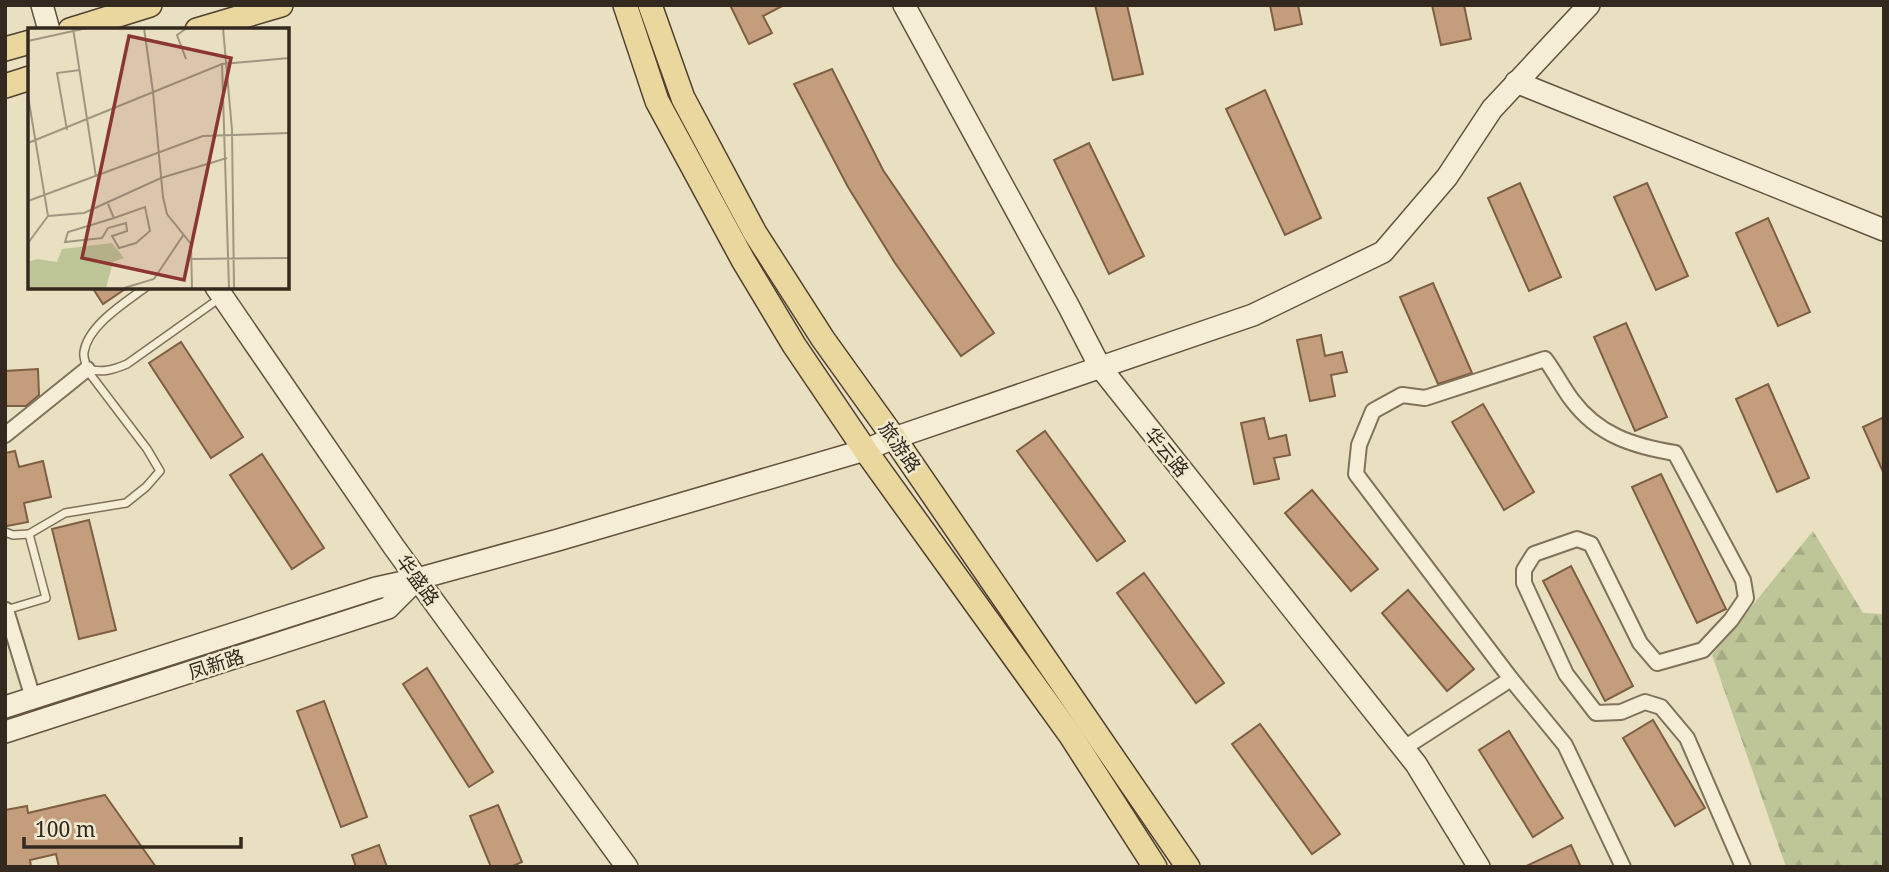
<svg xmlns="http://www.w3.org/2000/svg" width="1889" height="872" font-family="'Noto Serif','Noto Sans SC',serif">
	<style>
		.forest { fill: url(#forest-firs) }
		.building { fill: #c49e7c; stroke: #7e5f43; stroke-width: 2 }
		.lines { fill: none; stroke-linecap: round; stroke-linejoin: round }
		.lane-casing { stroke: #81725b; stroke-width: 10 }
		.street-casing { stroke: #81725b; stroke-width: 18 }
		.secondary-casing { stroke: #63533e; stroke-width: 24 }
		.primary-casing { stroke: #4f402f; stroke-width: 26 }
		.lane { stroke: #f5edd5; stroke-width: 7 }
		.street { stroke: #f5edd5; stroke-width: 14 }
		.secondary { stroke: #f5edd5; stroke-width: 21 }
		.primary { stroke: #e9d79d; stroke-width: 23 }
		.labels { text-anchor: middle; dominant-baseline: central; stroke-width: 5; stroke-linejoin: round; paint-order: stroke }
		.street-label { font-size: 19px; fill: #33291e; stroke: #f1ead1 }
		.inset-road { fill: none; stroke: #a09780; stroke-width: 2 }
		.view { fill: #8b3631; fill-opacity: 0.15; stroke: #8b3631; stroke-width: 3.5 }
		.inset-edge { fill: none; stroke: #33291e; stroke-width: 3.5 }
	</style>
	<defs>
		<pattern id="forest-firs" width="22" height="20" patternUnits="userSpaceOnUse" patternTransform="scale(1.75)"><rect width="22" height="20" fill="#bec698"/><path d="M5 1l3.5 6h-7zM16 11l3.5 6h-7z" fill="#a4aa83"/></pattern>
	</defs>
	<rect width="100%" height="100%" fill="#e9e0c2"/>
	<polygon class="forest" points="1813,531 1863,613 1884,614 1884,867 1786,867 1712,655"/>
	<g class="building">
		<polygon points="730,5 784,5 763,16 772,33 749,44"/>
		<polygon points="1095,5 1127,5 1143,74 1113,80"/>
		<polygon points="1270,5 1298,5 1302,24 1275,30"/>
		<polygon points="1432,5 1464,5 1471,39 1441,45"/>
		<polygon points="832,69 883,170 994,333 961,356 895,263 848,187 794,84"/>
		<polygon points="1265,90 1321,218 1285,235 1226,109"/>
		<polygon points="1089,143 1144,256 1109,274 1054,160"/>
		<polygon points="1520,183 1561,277 1529,291 1488,198"/>
		<polygon points="1647,183 1688,276 1656,290 1614,197"/>
		<polygon points="1768,218 1810,312 1778,326 1736,233"/>
		<polygon points="1433,283 1472,373 1438,384 1400,297"/>
		<polygon points="92,287 128,287 103,304"/>
		<polygon points="1626,323 1667,417 1635,431 1594,337"/>
		<polygon points="1321,335 1325,356 1342,352 1347,372 1331,375 1335,396 1310,401 1297,340"/>
		<polygon points="181,342 243,437 211,458 149,363"/>
		<polygon points="38,369 39,395 26,406 5,406 5,371"/>
		<polygon points="1768,384 1809,478 1777,492 1736,399"/>
		<polygon points="1483,404 1534,492 1504,510 1452,422"/>
		<polygon points="1884,417 1884,474 1863,427"/>
		<polygon points="1264,418 1269,439 1286,435 1290,455 1274,458 1279,479 1254,484 1241,423"/>
		<polygon points="1045,431 1125,541 1097,561 1017,451"/>
		<polygon points="15,451 19,467 43,461 51,497 24,503 28,522 7,526 5,526 5,453"/>
		<polygon points="262,454 324,548 292,569 230,475"/>
		<polygon points="1661,474 1726,609 1697,623 1632,487"/>
		<polygon points="1312,490 1378,569 1351,591 1285,513"/>
		<polygon points="89,520 116,630 79,639 52,529"/>
		<polygon points="1571,566 1633,686 1605,701 1543,581"/>
		<polygon points="1144,573 1224,683 1196,703 1117,593"/>
		<polygon points="1408,590 1474,669 1447,691 1382,613"/>
		<polygon points="427,668 493,772 469,787 403,684"/>
		<polygon points="324,701 367,817 341,827 297,711"/>
		<polygon points="1653,720 1705,808 1675,826 1623,738"/>
		<polygon points="1260,724 1340,834 1312,854 1232,744"/>
		<polygon points="1509,731 1563,818 1533,837 1479,750"/>
		<polygon points="105,795 156,867 59,867 56,854 30,860 31,867 5,867 5,810 27,806 28,813"/>
		<polygon points="498,805 522,862 511,867 491,867 470,816"/>
		<polygon points="379,845 387,867 356,867 352,855"/>
		<polygon points="1571,845 1581,867 1524,867"/>
	</g>
	<g class="lines">
		<defs>
			<g id="lane">
				<path d="M146,287C126,302 88,325 84,352C83,357 86,364 87,369C102,373 113,370 127,364L220,298"/>
				<polyline points="5,532 13,535 29,534"/>
				<polyline points="6,610 46,598 29,534 65,513 126,503 146,487 160,471 147,449 87,370"/>
			</g>
			<g id="street">
				<polyline points="5,435 87,369"/>
				<polyline points="6,610 33,698"/>
				<path d="M1511,679L1356,474L1359,445L1373,411L1402,395L1425,398L1545,359C1555,372 1562,387 1572,400C1598,435 1633,446 1675,453L1743,580L1746,598L1731,620L1703,650L1657,663L1640,643L1591,544L1577,539L1534,554L1524,570V583L1566,674L1596,713L1621,712L1645,702L1661,707L1687,738L1743,867"/>
				<polyline points="1404,748 1511,679 1565,745 1623,867"/>
			</g>
			<g id="secondary">
				<polyline points="42,5 49,30"/>
				<polyline points="904,5 1069,307 1100,367 1416,764 1479,867"/>
				<polyline points="1516,82 1884,230"/>
				<polyline points="216,287 394,547 627,867"/>
				<polyline points="5,707 376,588 417,579 558,540 865,450 894,438 1253,315 1383,252 1447,177 1492,109 1589,5"/>
				<polyline points="5,732 388,608 417,579"/>
			</g>
			<g id="primary">
				<polyline points="625,5 657,101 743,260 794,345 865,450 1071,736 1155,867"/>
				<polyline points="650,5 683,98 755,233 823,339 894,438 1188,867"/>
				<polyline points="70,30 150,5"/>
				<polyline points="197,30 281,5"/>
				<polyline points="5,49 30,42"/>
				<polyline points="5,86 30,78"/>
			</g>
		</defs>
		<use href="#lane" class="lane-casing"/>
		<use href="#street" class="street-casing"/>
		<use href="#secondary" class="secondary-casing"/>
		<use href="#primary" class="primary-casing"/>
		<use href="#lane" class="lane"/>
		<use href="#street" class="street"/>
		<use href="#secondary" class="secondary"/>
		<use href="#primary" class="primary"/>
	</g>
	<g class="labels">
		<g class="street-label">
			<text transform="translate(900 447) rotate(55)">旅游路</text>
			<text transform="translate(1167 452) rotate(51)">华云路</text>
			<text transform="translate(418 580) rotate(54)">华盛路</text>
			<text transform="translate(216 664) rotate(-18)">凤新路</text>
		</g>
	</g>
	<g transform="translate(28 28)">
		<rect width="261" height="261" fill="#e9e0c2"/>
		<path d="M84,215L96,230L85,234L78,260H0V234L9,231L29,234L34,221Z" fill="#bec698"/>
		<path class="inset-road" d="M45,0L68,149M116,0L125,64M166,0H188M195,0L204,102L206,260M0,13L59,0M158,31L149,7L159,0M194,35L201,260M125,64L135,169L139,186L163,216L164,260M0,68L20,188L0,215M39,102L29,45L52,42M0,115L194,36L261,30M0,173L175,108L261,105M80,176L86,190L40,204L37,214L74,210L80,200L98,195L99,203L84,208L91,220L108,215L122,203L117,179L86,190M20,188L56,185L133,150L199,130M164,231L261,230M96,260L126,251L156,206"/>
		<path class="view" d="M101,8L203,30L156,252L54,230Z"/>
		<rect width="261" height="261" class="inset-edge"/>
	</g>
	<rect width="1889" height="872" fill="none" stroke="#33291e" stroke-width="14"/>
	<path d="M24 837v10h217v-10" fill="none" stroke="#33291e" stroke-width="3.5"/>
	<text x="35" y="837" font-size="21" fill="#33291e" stroke="#f1ead1" stroke-width="5" paint-order="stroke">100 m</text>
</svg>
